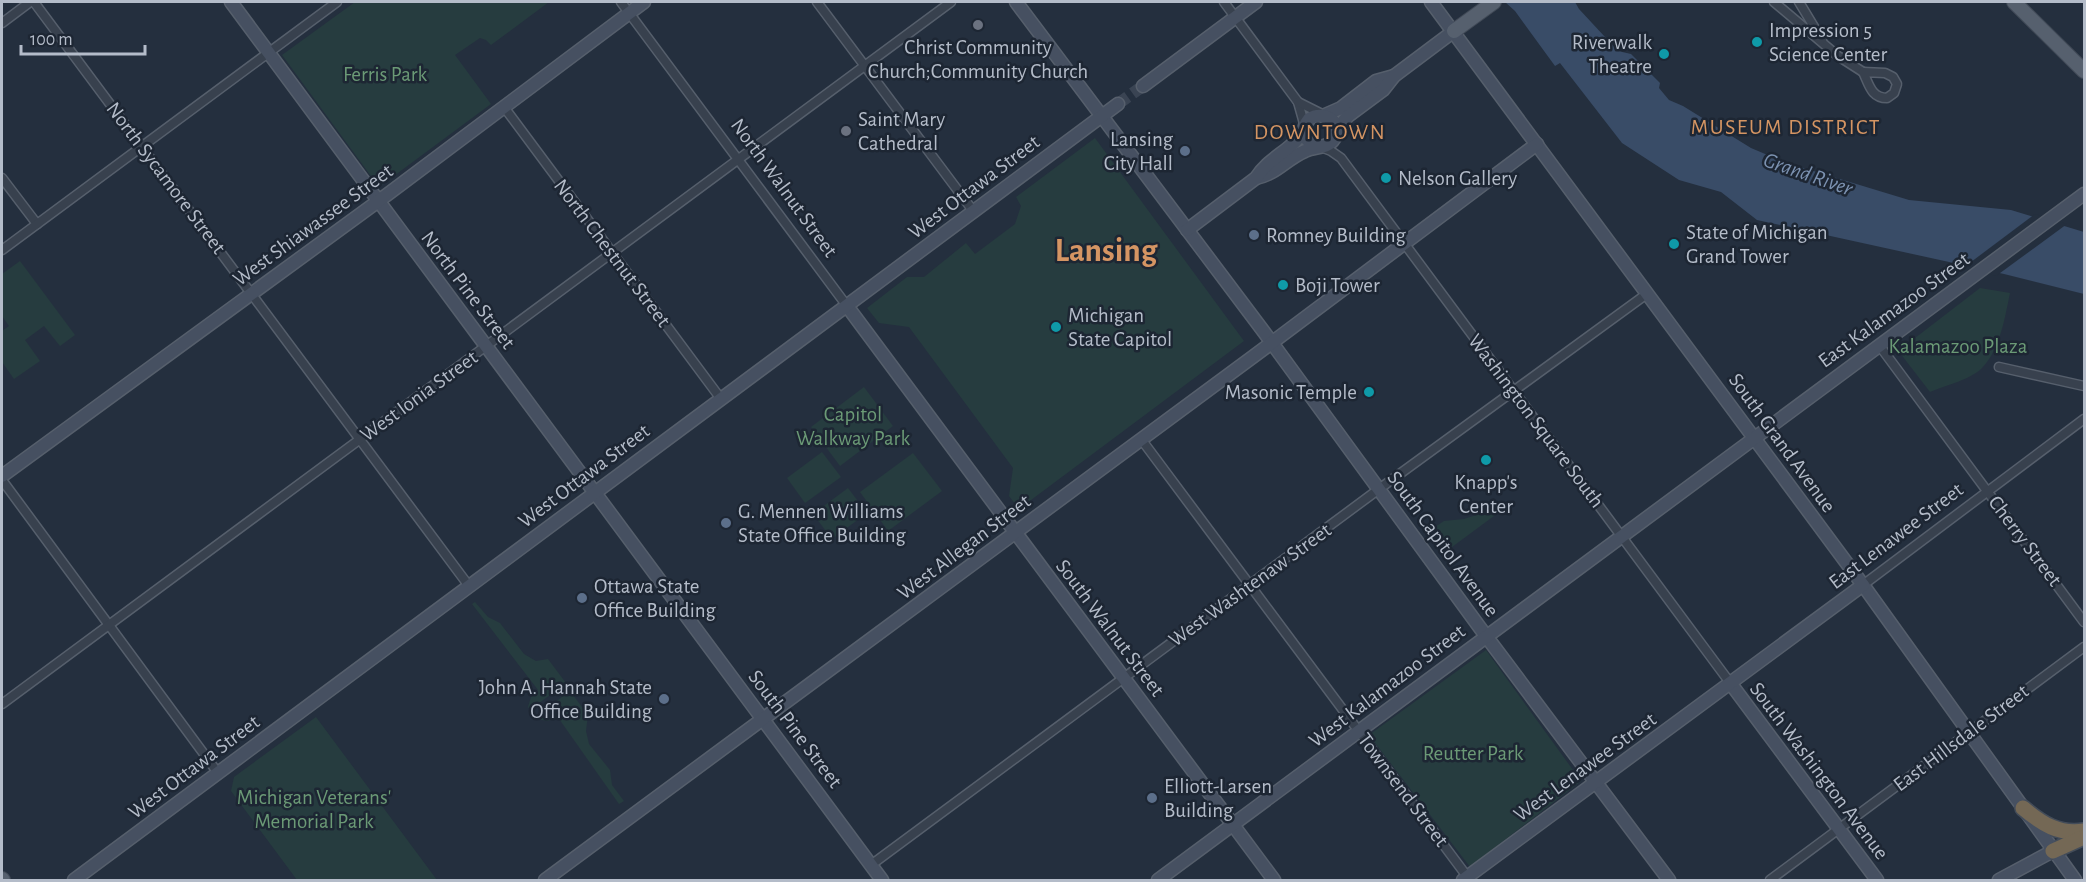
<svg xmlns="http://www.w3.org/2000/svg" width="2086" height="882" font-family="'Alegreya Sans',sans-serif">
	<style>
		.green { fill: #263c3f }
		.water { fill: #394c67 }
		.pier { fill: #242f3e }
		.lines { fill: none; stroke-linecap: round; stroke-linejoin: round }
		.secondary-tunnel { stroke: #3a4453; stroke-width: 12; stroke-dasharray: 12 6; stroke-linecap: butt }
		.street-casing { stroke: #565f6c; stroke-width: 11 }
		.secondary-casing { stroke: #565f6c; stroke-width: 15 }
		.primary-casing { stroke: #414a57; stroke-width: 16 }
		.highway-casing { stroke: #434c59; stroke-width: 18 }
		.street { stroke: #38414e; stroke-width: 8 }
		.secondary { stroke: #465061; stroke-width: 12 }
		.primary { stroke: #56606e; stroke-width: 14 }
		.highway { stroke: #746855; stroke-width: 15 }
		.worship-dot { fill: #6b7280; stroke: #1d2633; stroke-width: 2 }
		.culture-dot { fill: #0f9aa8; stroke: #1d2633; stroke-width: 2 }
		.service-dot { fill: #5c6f8a; stroke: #1d2633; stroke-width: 2 }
		.labels { text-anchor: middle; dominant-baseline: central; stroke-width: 5; stroke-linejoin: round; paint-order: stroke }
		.poi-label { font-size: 21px; fill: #b4bcc9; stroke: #1d2633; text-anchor: start }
		.park-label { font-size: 21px; fill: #6b9a76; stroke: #1d2633 }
		.street-label { font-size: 21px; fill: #b4bcc9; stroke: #1d2633 }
		.neighbourhood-label { font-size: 22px; letter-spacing: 1.5px; fill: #d59563; stroke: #1d2633 }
		.water-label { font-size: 22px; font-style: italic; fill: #7c92b1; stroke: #1d2633 }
		.town-label { font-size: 33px; font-weight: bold; fill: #d59563; stroke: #1d2633 }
	</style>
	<rect width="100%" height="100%" fill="#242f3e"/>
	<g class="green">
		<polygon points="355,2 549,2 491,45 486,40 480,38 455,55 491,104 379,187 282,55"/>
		<polygon points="1095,138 1244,341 1019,509 1009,496 1013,468 909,327 879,323 867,308 907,277 924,277 966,243 975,254 1015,224 1021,206 1016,197"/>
		<polygon points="20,261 75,335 60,346 44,326 25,340 40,361 14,379 2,362 2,331 9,326 2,316 2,274"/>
		<path d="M1980,288L2010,293C2005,317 2000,350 1982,368C1970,380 1946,385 1930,392L1900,353L1902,348Z"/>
		<polygon points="864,387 893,426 840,466 811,427"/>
		<polygon points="822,452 841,477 805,503 787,478"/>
		<polygon points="913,453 942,491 888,531 860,492"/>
		<polygon points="848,488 867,513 832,539 813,514"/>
		<polygon points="1492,506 1498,513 1448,550 1432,529 1444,521 1464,519 1479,514"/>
		<polygon points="475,602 488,617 500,623 524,654 536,661 548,659 566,683 530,710 528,707 531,697 538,690 472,604"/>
		<polygon points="1486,650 1581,781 1470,867 1369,735"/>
		<polygon points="570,691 588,715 586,731 589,744 610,770 612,785 624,801 619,804 557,716 548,721 536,719 535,717"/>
		<polygon points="316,717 437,880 297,880 231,791 234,777"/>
	</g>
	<polygon class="water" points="1505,2 1575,2 1579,9 1618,51 1631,54 1660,83 1659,88 1669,100 1683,106 1751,148 1784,162 1909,200 2011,210 2084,232 2084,294 2004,274 1757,220 1721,192 1679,180 1622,143 1560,63 1555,66 1515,11"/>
	<polygon class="pier" points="2035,214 2067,224 1996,276 1963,268"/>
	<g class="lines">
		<polyline class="secondary-tunnel" points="1118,104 1143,86"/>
		<defs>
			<g id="street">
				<polyline points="34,2 469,586"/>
				<polyline points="621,2 847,306"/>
				<polyline points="817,2 974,212"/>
				<polyline points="1224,2 1298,102 1305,127"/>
				<polyline points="1774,2 1838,56 1863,72"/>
				<polyline points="1799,2 1822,40"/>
				<polyline points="2,23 30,2"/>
				<path d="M1863,72L1885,73L1893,77L1897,84L1894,93L1887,98C1871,98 1869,84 1863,72Z"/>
				<polyline points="1298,102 1322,114"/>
				<polyline points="504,107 721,399"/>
				<polyline points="1321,147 1331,151 1341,158 1731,684"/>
				<polyline points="2,178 37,224"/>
				<polyline points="2,250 337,2"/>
				<polyline points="1879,345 2084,622"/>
				<polyline points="1999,367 2084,386"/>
				<polyline points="1141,439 1469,879"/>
				<polyline points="2,480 218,773"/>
				<polyline points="1863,585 2084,419"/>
				<polyline points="2,704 951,2"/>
				<polyline points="871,865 1379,489 1648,293"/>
				<polyline points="1770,880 2084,647"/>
			</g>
			<g id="secondary">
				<polyline points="231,2 882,880"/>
				<polyline points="1016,2 1264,332 1486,636 1669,880"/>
				<polyline points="1431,2 1863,585 2075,880"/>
				<polyline points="1143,86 1256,2"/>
				<polyline points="1325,115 1341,108 1376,81 1394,76"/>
				<polyline points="1337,129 1348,116 1383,90 1394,76 1454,31"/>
				<path d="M1256,178C1278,173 1286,159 1305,151C1314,146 1328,149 1334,139C1345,123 1324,109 1309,119C1300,130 1304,143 1319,147"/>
				<path d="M1187,230L1256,178C1269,157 1292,151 1304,130"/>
				<polyline points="847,306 1274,880"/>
				<polyline points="2,476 388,194 644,2"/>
				<polyline points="1731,684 1877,880"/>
				<polyline points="74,880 1118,104"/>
				<polyline points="545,880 1254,356 1537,144"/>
				<polyline points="1158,880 2084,194"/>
				<polyline points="1463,880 1863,585"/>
				<polyline points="1999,880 2053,851"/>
			</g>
			<g id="primary">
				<polyline points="2014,2 2084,71"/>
				<polyline points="1454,31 1494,2"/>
				<polyline points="2,879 3,880"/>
			</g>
			<g id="highway">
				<path d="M2023,808C2042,824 2059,835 2084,831"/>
				<polyline points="2053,851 2084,837"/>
			</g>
		</defs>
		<use href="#street" class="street-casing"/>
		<use href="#secondary" class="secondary-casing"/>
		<use href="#primary" class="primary-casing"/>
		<use href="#highway" class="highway-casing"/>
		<use href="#street" class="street"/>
		<use href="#secondary" class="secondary"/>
		<use href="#primary" class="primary"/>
		<use href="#highway" class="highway"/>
	</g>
	<g class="worship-dot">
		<circle cx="978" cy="25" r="6"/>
		<circle cx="846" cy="131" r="6"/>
	</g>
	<g class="culture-dot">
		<circle cx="1757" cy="42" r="6"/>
		<circle cx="1664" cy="54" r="6"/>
		<circle cx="1386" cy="178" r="6"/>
		<circle cx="1674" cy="244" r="6"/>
		<circle cx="1283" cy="285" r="6"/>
		<circle cx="1056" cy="327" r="6"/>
		<circle cx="1369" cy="392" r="6"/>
		<circle cx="1486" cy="460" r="6"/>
	</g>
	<g class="service-dot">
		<circle cx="1185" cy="151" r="6"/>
		<circle cx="1254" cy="235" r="6"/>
		<circle cx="726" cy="523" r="6"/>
		<circle cx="582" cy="598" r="6"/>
		<circle cx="664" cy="699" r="6"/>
		<circle cx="1152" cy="798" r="6"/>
	</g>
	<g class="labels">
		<g class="poi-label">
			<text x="1769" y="30">Impression 5<tspan x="1769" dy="24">Science Center</tspan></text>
			<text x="1652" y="42" text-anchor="end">Riverwalk<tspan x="1652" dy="24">Theatre</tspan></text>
			<text x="978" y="47" text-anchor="middle">Christ Community<tspan x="978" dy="24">Church;Community Church</tspan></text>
			<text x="858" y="119">Saint Mary<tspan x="858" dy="24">Cathedral</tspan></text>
			<text x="1173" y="139" text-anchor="end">Lansing<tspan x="1173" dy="24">City Hall</tspan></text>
			<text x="1398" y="178">Nelson Gallery</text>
			<text x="1686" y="232">State of Michigan<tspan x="1686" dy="24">Grand Tower</tspan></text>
			<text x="1266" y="235">Romney Building</text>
			<text x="1295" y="285">Boji Tower</text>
			<text x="1068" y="315">Michigan<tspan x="1068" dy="24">State Capitol</tspan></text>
			<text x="1357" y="392" text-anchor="end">Masonic Temple</text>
			<text x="1486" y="482" text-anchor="middle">Knapp's<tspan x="1486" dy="24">Center</tspan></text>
			<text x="738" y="511">G. Mennen Williams<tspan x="738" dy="24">State Office Building</tspan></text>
			<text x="594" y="586">Ottawa State<tspan x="594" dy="24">Office Building</tspan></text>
			<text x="652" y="687" text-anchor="end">John A. Hannah State<tspan x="652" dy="24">Office Building</tspan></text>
			<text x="1164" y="786">Elliott-Larsen<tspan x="1164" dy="24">Building</tspan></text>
		</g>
		<g class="park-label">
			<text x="385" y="74">Ferris Park</text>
			<text x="1958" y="346">Kalamazoo Plaza</text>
			<text x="853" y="414">Capitol<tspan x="853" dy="24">Walkway Park</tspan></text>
			<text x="1473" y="753">Reutter Park</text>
			<text x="314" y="797">Michigan Veterans'<tspan x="314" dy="24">Memorial Park</tspan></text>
		</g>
		<g class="street-label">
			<text transform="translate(166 178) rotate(53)">North Sycamore Street</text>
			<text transform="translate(974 187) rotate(-37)">West Ottawa Street</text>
			<text transform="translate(784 188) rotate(54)">North Walnut Street</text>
			<text transform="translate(313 225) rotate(-36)">West Shiawassee Street</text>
			<text transform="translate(612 253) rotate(53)">North Chestnut Street</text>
			<text transform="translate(468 290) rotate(53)">North Pine Street</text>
			<text transform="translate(1894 310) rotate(-36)">East Kalamazoo Street</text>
			<text transform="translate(419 396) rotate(-36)">West Ionia Street</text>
			<text transform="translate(1536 421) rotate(53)">Washington Square South</text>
			<text transform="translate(1782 443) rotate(54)">South Grand Avenue</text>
			<text transform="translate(584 476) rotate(-37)">West Ottawa Street</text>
			<text transform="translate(1896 536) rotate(-37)">East Lenawee Street</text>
			<text transform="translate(2025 541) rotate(53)">Cherry Street</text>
			<text transform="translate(1443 544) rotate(54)">South Capitol Avenue</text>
			<text transform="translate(964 547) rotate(-37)">West Allegan Street</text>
			<text transform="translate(1250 585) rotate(-36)">West Washtenaw Street</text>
			<text transform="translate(1110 628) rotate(53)">South Walnut Street</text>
			<text transform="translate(1387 686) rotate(-37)">West Kalamazoo Street</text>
			<text transform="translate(795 729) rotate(53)">South Pine Street</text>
			<text transform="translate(1961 738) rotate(-37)">East Hillsdale Street</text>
			<text transform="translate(194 767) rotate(-37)">West Ottawa Street</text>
			<text transform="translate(1585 767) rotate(-36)">West Lenawee Street</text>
			<text transform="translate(1819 771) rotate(53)">South Washington Avenue</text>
			<text transform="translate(1403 790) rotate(53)">Townsend Street</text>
		</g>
		<g class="neighbourhood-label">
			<text x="1786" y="127">MUSEUM DISTRICT</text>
			<text x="1320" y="132">DOWNTOWN</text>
		</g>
		<g class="water-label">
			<text transform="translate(1808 174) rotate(19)">Grand River</text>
		</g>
		<g class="town-label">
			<text x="1106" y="251">Lansing</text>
		</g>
	</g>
	<rect width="2086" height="882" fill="none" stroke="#b4bcc9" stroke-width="6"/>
	<path d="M21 45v9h124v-9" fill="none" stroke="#b4bcc9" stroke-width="3"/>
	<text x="30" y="45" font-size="18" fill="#b4bcc9" stroke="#1d2633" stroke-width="4.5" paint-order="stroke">100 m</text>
</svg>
